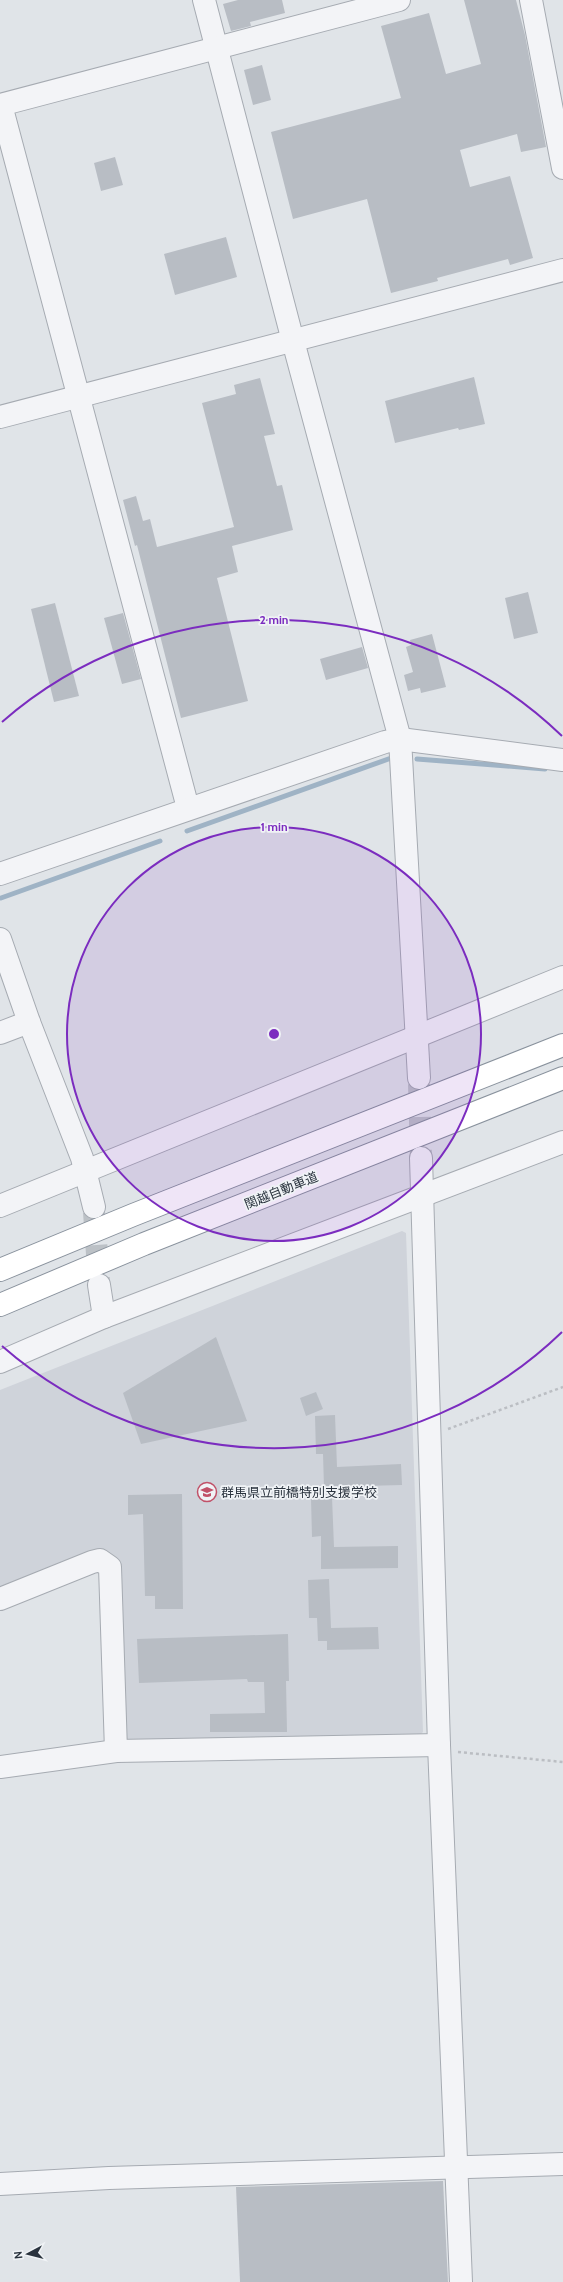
<svg xmlns="http://www.w3.org/2000/svg" width="563" height="2282" font-family="Cabin,'Noto Sans JP',sans-serif">
	<style>
		.built { fill: #cfd3da }
		.lines { fill: none; stroke-linecap: round; stroke-linejoin: round }
		.stream { stroke: #9fb3c5; stroke-width: 5 }
		.building { fill: #b8bdc4 }
		.minor-tunnel { stroke: #bcc1c6; stroke-width: 22; stroke-dasharray: 22 11; stroke-linecap: butt }
		.minor-casing { stroke: #a6abb2; stroke-width: 24 }
		.highway-casing { stroke: #89929d; stroke-width: 24 }
		.path { stroke: #bbbec3; stroke-width: 2.5; stroke-dasharray: 3 3; stroke-linecap: butt }
		.minor { stroke: #f3f4f7; stroke-width: 22 }
		.highway { stroke: #fff; stroke-width: 22 }
		.ring { fill: none; stroke: #7b2cbf; stroke-width: 2 }
		.labels { text-anchor: middle; dominant-baseline: central; stroke-width: 3.5; stroke-linejoin: round; paint-order: stroke }
		.street-label { font-size: 13px; fill: #2a333e; stroke: #f0f3f6 }
		.poi-label { font-size: 13px; fill: #2a333e; stroke: #f0f3f6; text-anchor: start }
		.centre { fill: #7b2cbf; stroke: #f0f3f6; stroke-width: 2 }
		.ring-label { font-size: 12px; text-anchor: middle; font-weight: bold; fill: #7b2cbf; stroke: #f0f3f6; stroke-width: 3.5; stroke-linejoin: round; paint-order: stroke }
	</style>
	<rect width="100%" height="100%" fill="#e0e4e8"/>
	<polygon class="built" points="402,1231 406,1233 423,1732 419,1736 129,1745 122,1739 121,1564 102,1551 0,1591 0,1390"/>
	<g class="lines">
		<g class="stream">
			<polyline points="417,759 545,769"/>
			<polyline points="187,831 394,757"/>
			<polyline points="1,898 160,841"/>
		</g>
	</g>
	<g class="building">
		<polygon points="238,0 282,0 285,13 250,22 251,26 231,31 223,4"/>
		<polygon points="464,0 516,0 525,35 546,147 521,152 517,134 460,150 470,187 510,176 533,258 510,265 508,259 437,278 438,281 391,293 367,199 293,219 271,132 401,98 381,26 429,13 446,74 481,64"/>
		<polygon points="262,65 271,100 253,105 244,70"/>
		<polygon points="115,157 123,185 101,191 94,163"/>
		<polygon points="226,237 237,277 175,295 164,254"/>
		<polygon points="474,377 485,424 459,430 458,428 395,443 385,401"/>
		<polygon points="260,378 275,434 264,436 277,486 282,485 293,530 232,546 238,572 217,578 248,701 181,718 137,545 135,546 123,500 136,496 143,521 150,519 157,547 234,527 202,403 236,394 234,385"/>
		<polygon points="528,592 538,633 514,639 505,598"/>
		<polygon points="55,603 79,696 54,702 31,609"/>
		<polygon points="123,613 141,679 122,684 104,618"/>
		<polygon points="432,634 446,687 421,693 420,688 408,691 404,675 413,672 406,647 411,645 410,640"/>
		<polygon points="362,647 368,668 326,680 320,659"/>
		<polygon points="216,1337 247,1421 141,1444 123,1393"/>
		<polygon points="316,1392 323,1409 306,1416 300,1398"/>
		<polygon points="335,1415 337,1467 401,1464 402,1485 324,1487 323,1454 316,1454 315,1416"/>
		<polygon points="182,1494 183,1609 155,1609 155,1596 145,1596 143,1514 128,1515 128,1495"/>
		<polygon points="332,1497 334,1547 398,1546 398,1568 321,1569 321,1536 312,1537 311,1498"/>
		<polygon points="329,1579 331,1628 378,1627 379,1649 327,1650 327,1641 318,1641 317,1618 309,1618 308,1580"/>
		<polygon points="288,1634 289,1681 286,1681 287,1732 210,1732 210,1714 265,1713 264,1682 248,1682 247,1679 139,1683 137,1639"/>
		<polygon points="443,2181 448,2282 240,2282 236,2187"/>
	</g>
	<g class="lines">
		<g class="minor-tunnel">
			<polyline points="419,1084 421,1158"/>
			<polyline points="94,1212 99,1282"/>
		</g>
		<defs>
			<g id="minor">
				<polyline points="204,0 293,341 400,739 419,1078"/>
				<polyline points="531,0 563,168"/>
				<polyline points="0,105 399,0"/>
				<polyline points="1,105 188,808"/>
				<polyline points="0,417 563,270"/>
				<polyline points="0,874 385,742 400,739 563,760"/>
				<polyline points="0,939 29,1022 82,1158 94,1207"/>
				<polyline points="0,1033 29,1022"/>
				<polyline points="421,1158 439,1745 461,2282"/>
				<polyline points="0,1206 563,977"/>
				<polyline points="99,1285 104,1317"/>
				<polyline points="0,1362 104,1317 563,1142"/>
				<polyline points="0,1599 92,1562 100,1560 110,1567 116,1751"/>
				<polyline points="0,1767 116,1751 439,1745"/>
				<polyline points="0,2184 109,2178 563,2164"/>
			</g>
			<g id="highway">
				<polyline points="0,1270 133,1215 563,1045"/>
				<polyline points="0,1305 144,1244 563,1078"/>
			</g>
		</defs>
		<use href="#minor" class="minor-casing"/>
		<use href="#highway" class="highway-casing"/>
		<g class="path">
			<polyline points="448,1429 563,1387"/>
			<polyline points="458,1752 563,1762"/>
		</g>
		<use href="#minor" class="minor"/>
		<use href="#highway" class="highway"/>
	</g>
	<circle cx="274" cy="1034" r="207" fill="#7b2cbf" fill-opacity=".12"/>
	<g class="ring">
		<circle cx="274" cy="1034" r="207"/>
		<path d="M562 1332A414 414 0 0 1 2 1346M2 722A414 414 0 0 1 562 736"/>
	</g>
	<defs>
		<symbol id="school-ring" viewBox="-11 -11 22 22"><circle r="9.5" fill="#f0f3f6" stroke="#c15168" stroke-width="1.5"/><path d="M0-5L7-2L0 1L-7-2ZM-4 1L0 2.5L4 1V4Q0 6-4 4Z" fill="#c15168"/></symbol>
	</defs>
	<g fill-rule="evenodd">
		<use href="#school-ring" x="196" y="1481" width="22" height="22"/>
	</g>
	<g class="labels">
		<g class="street-label">
			<text transform="translate(281 1190) rotate(-22)">関越自動車道</text>
		</g>
		<g class="poi-label">
			<text x="221" y="1492">群馬県立前橋特別支援学校</text>
		</g>
	</g>
	<circle cx="274" cy="1034" r="6" class="centre"/>
	<g class="ring-label">
		<text x="274" y="624">2 min</text>
		<text x="274" y="831">1 min</text>
	</g>
	<g transform="translate(28 2254) rotate(263)" stroke="#f0f3f6" stroke-width="3" paint-order="stroke">
	<path d="M0-3L7 15L0 10L-7 15Z" fill="#2a333e"/>
	<text y="-6" font-size="11" font-weight="bold" text-anchor="middle" fill="#2a333e">N</text>
	</g>
</svg>
